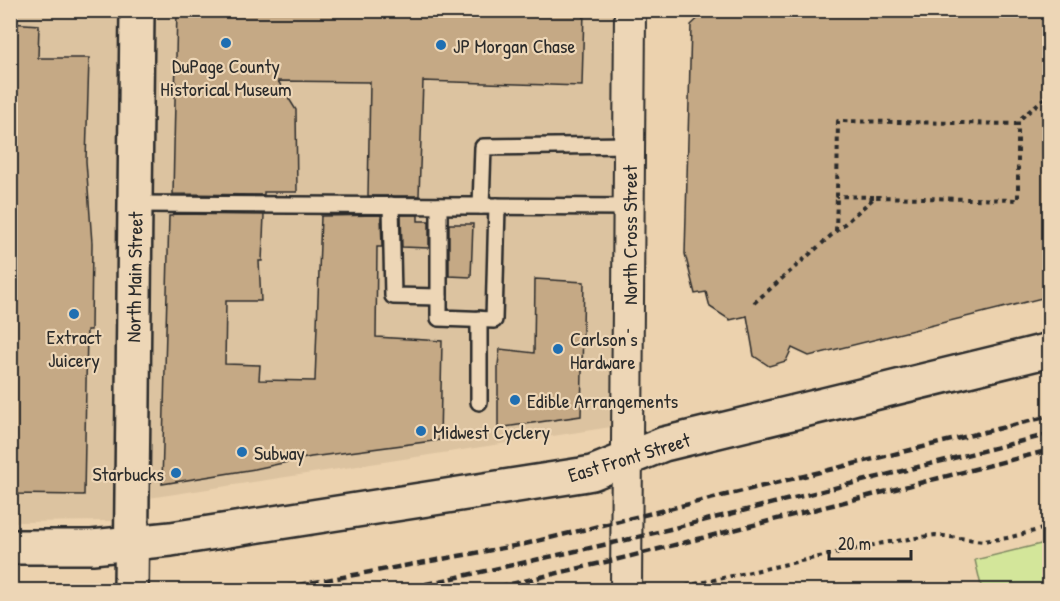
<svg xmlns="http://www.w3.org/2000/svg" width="1060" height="601" font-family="'Patrick Hand',sans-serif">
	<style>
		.built { fill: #dcc3a0 }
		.green { fill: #d3e69a; stroke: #7f8862; stroke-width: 1.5 }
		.building { fill: #c5a985; stroke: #2b2b2b; stroke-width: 1.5 }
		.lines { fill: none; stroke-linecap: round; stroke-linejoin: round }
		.service-casing { stroke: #2b2b2b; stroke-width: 20 }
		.minor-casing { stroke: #2b2b2b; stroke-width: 34 }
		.tertiary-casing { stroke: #2b2b2b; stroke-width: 38 }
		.path { stroke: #2b2b2b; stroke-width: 4; stroke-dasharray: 4.5 4.5; stroke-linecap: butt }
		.service { stroke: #edd6b6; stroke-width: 15 }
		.minor { stroke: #edd6b6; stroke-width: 30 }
		.tertiary { stroke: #edd6b6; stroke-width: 33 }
		.rail { stroke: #2b2b2b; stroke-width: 4.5; stroke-dasharray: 9 4.5; stroke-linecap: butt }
		.poi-dot { fill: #1f6fb2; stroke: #edd6b6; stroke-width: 2 }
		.labels { text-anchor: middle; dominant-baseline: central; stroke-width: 4.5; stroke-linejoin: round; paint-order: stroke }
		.poi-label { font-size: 20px; fill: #2b2b2b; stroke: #edd6b6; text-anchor: start }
		.street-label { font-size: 20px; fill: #2b2b2b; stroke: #edd6b6 }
	</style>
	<rect width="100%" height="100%" fill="#ecd2ae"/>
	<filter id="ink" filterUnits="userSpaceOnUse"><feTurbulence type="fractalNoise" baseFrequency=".0167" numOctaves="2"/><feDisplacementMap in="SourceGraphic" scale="12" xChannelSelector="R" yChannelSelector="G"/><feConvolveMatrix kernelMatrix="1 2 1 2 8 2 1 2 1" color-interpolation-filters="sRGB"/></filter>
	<g filter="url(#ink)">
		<g class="built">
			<polygon points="10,11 121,11 116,521 11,522"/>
			<polygon points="147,11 618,11 611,427 149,498"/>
		</g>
		<polygon class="green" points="1049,542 1049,590 982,590 975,560"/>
		<g class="building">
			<polygon points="177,10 584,10 582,86 423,81 419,196 368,196 370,82 278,81 296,110 297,192 264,192 264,195 173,194"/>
			<polygon points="707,10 1050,11 1050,296 809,356 792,348 786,361 769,366 754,356 747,316 730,320 710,307 706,292 695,294 685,254 691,25"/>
			<polygon points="10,23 39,25 38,58 89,58 86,161 92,243 91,330 87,330 84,495 10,494"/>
			<polygon points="173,214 264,215 262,261 259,261 261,301 226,301 225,364 260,365 259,380 315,381 321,216 381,215 382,247 377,247 376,337 442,341 440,440 311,457 255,469 162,484 169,216 172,216"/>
			<polygon points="401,215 418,215 418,221 429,221 429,248 402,247"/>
			<polygon points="449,224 473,224 471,277 449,276"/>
			<polygon points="535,279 584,282 581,416 498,428 498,365 500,349 534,353"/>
		</g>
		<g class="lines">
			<defs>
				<g id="service">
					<polyline points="135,204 629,207"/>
					<polyline points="391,205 393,296 439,297"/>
					<polyline points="439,206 439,318 494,320 497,206"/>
					<polyline points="481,206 483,147 629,145"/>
					<polyline points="479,402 479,319"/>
				</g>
				<polyline id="minor" points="626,590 630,10"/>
				<g id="tertiary">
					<polyline points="10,547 92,547 171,539 581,475 592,473 664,444 1050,350"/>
					<polyline points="131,590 137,10"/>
				</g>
			</defs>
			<use href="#service" class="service-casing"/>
			<use href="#minor" class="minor-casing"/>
			<use href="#tertiary" class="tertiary-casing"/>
			<g class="path">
				<polyline points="874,197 837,196 838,121 1018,124"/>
				<polyline points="836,231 837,196"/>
				<polyline points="754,303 875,197 1018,200 1018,121 1050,93"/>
				<polyline points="668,590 883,543 935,535 983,541 1007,538 1050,527"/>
			</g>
			<use href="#service" class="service"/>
			<use href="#minor" class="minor"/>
			<use href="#tertiary" class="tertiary"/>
			<g class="rail">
				<polyline points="271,590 525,544 1050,416"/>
				<polyline points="399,590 626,540 1050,434"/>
				<polyline points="485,590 627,557 1050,450"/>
			</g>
		</g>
	</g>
	<g class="poi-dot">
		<circle cx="226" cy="43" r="6"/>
		<circle cx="441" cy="45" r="6"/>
		<circle cx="74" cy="314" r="6"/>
		<circle cx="558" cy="349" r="6"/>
		<circle cx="515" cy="400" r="6"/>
		<circle cx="421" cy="431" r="6"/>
		<circle cx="242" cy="452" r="6"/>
		<circle cx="176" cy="473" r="6"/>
	</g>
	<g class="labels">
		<g class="poi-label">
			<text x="453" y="45">JP Morgan Chase</text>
			<text x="226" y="65" text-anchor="middle">DuPage County<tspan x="226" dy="23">Historical Museum</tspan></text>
			<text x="74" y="336" text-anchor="middle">Extract<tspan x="74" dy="23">Juicery</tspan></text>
			<text x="570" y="338">Carlson's<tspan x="570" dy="23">Hardware</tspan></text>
			<text x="527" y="400">Edible Arrangements</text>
			<text x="433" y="431">Midwest Cyclery</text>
			<text x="254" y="452">Subway</text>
			<text x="164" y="473" text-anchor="end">Starbucks</text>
		</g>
		<g class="street-label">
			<text transform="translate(629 235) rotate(-90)">North Cross Street</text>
			<text transform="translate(134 277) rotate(-89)">North Main Street</text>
			<text transform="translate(629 457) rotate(-17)">East Front Street</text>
		</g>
	</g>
	<rect width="1060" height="601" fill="none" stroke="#edd6b6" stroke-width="36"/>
	<rect x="18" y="18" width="1024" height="565" fill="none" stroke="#2b2b2b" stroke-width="2" filter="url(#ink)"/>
	<path d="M829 550v9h82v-9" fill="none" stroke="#2b2b2b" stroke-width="3"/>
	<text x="838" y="550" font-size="18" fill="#2b2b2b" stroke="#edd6b6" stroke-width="4.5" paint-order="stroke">20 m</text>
</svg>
